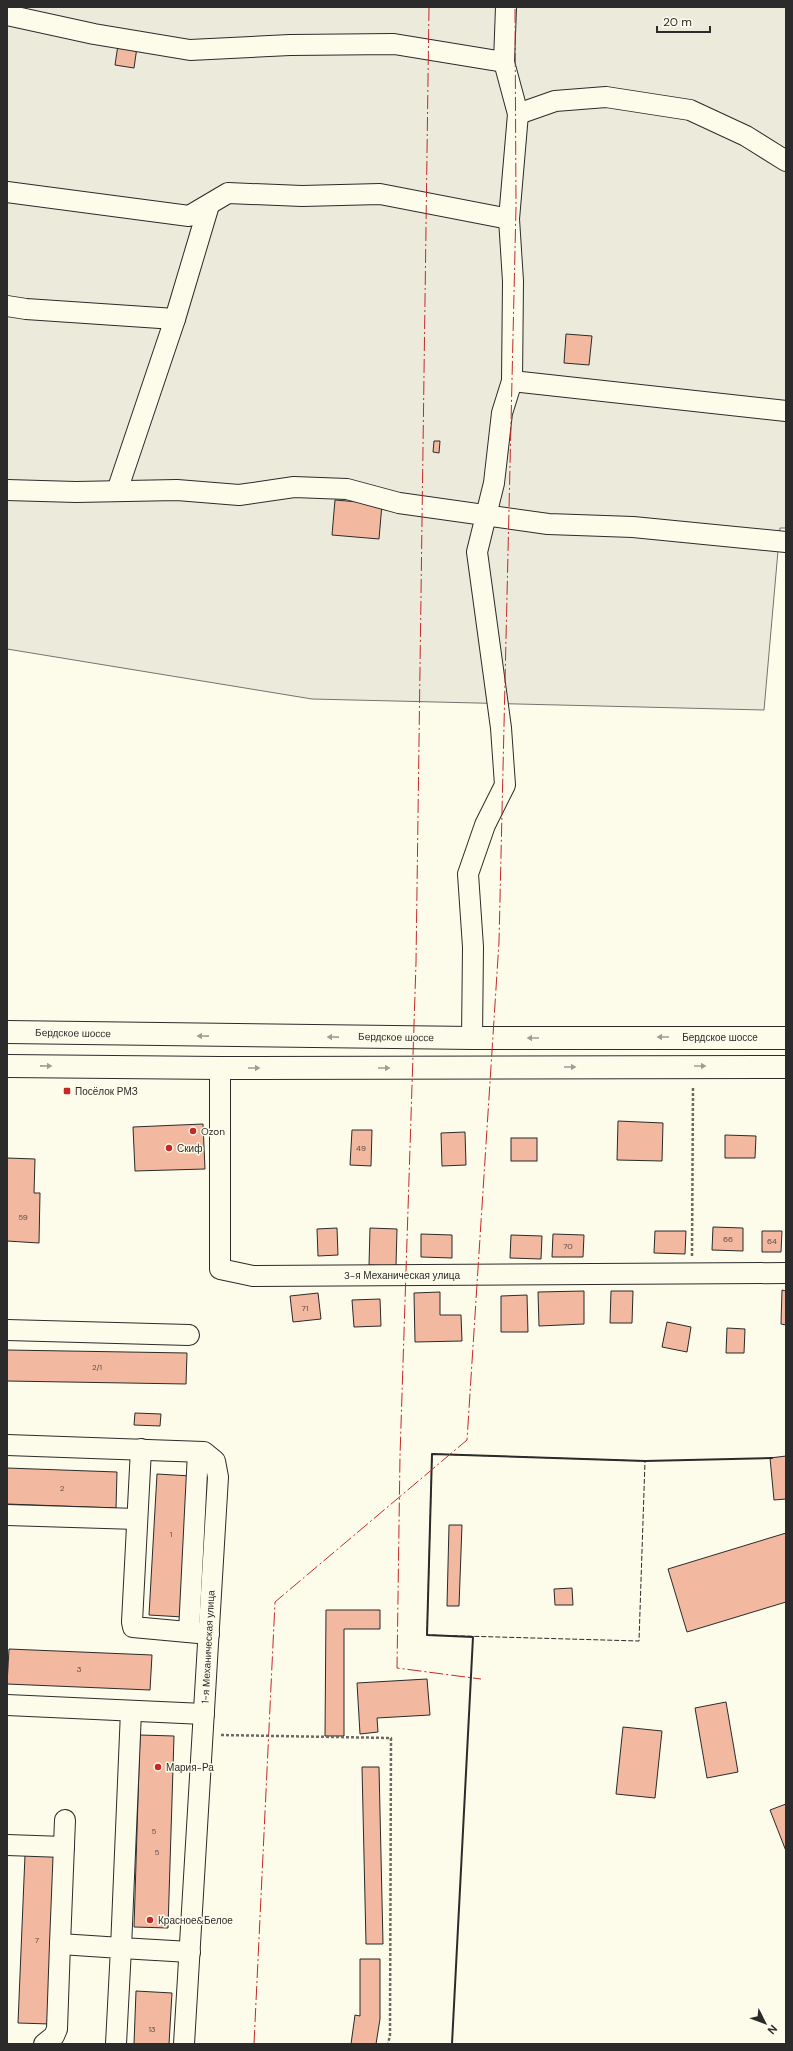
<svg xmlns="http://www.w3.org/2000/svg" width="793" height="2051" font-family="'DM Sans',sans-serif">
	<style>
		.green { fill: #ecebdb; stroke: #74746e }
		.building { fill: #f2b8a0; stroke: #2b2b2b }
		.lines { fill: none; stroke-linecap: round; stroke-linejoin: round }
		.minor-casing { stroke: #2b2b2b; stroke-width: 22 }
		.highway-casing { stroke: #2b2b2b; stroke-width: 24 }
		.path { stroke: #6a6964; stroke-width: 2.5; stroke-dasharray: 3 2; stroke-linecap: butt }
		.minor { stroke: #fdfbea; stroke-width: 20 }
		.highway { stroke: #fdfbea; stroke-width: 22 }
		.fence { stroke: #2b2b2b; stroke-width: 1; stroke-dasharray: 5 2; stroke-linecap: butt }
		.wall { stroke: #2b2b2b; stroke-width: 2 }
		.power { stroke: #c62828; stroke-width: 1; stroke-dasharray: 14 3 2 3; stroke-linecap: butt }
		.oneway { fill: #9e9d94 }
		.poi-dot { fill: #c62828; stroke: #fdfbea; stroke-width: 1.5 }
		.labels { text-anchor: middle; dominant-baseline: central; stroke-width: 3; stroke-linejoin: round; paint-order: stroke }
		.number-label { font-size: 8px; fill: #5d4e48 }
		.street-label { font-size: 10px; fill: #2b2b2b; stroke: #fdfbea }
		.poi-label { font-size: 10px; fill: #2b2b2b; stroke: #fdfbea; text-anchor: start }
	</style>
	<rect width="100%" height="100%" fill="#fdfbea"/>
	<polygon class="green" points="7,7 786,7 786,528 780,528 764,710 312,699 7,649"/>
	<g class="building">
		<polygon points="118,45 137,47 134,68 115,65"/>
		<polygon points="566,334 592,336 589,365 564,363"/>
		<polygon points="434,441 440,441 439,453 433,452"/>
		<polygon points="335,500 382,504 379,539 332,535"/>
		<polygon points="618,1121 663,1123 662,1161 617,1160"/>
		<polygon points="203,1124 205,1169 135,1171 133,1127"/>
		<polygon points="352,1130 372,1130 371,1166 350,1165"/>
		<polygon points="465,1132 466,1165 442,1166 441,1133"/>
		<polygon points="725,1135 756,1136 755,1158 725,1158"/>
		<rect x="511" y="1138" width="26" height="23"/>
		<polygon points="7,1158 35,1159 34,1193 40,1193 39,1243 7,1241"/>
		<polygon points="713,1227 743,1228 743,1251 712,1250"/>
		<polygon points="337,1228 338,1255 318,1256 317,1229"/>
		<polygon points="370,1228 397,1229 396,1266 369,1265"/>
		<polygon points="655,1231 686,1231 685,1254 654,1253"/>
		<polygon points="762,1231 782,1231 781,1252 762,1252"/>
		<polygon points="421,1234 452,1235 452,1258 421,1257"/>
		<polygon points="553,1234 584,1235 583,1257 552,1257"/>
		<polygon points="511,1235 542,1236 541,1259 510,1258"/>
		<polygon points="782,1290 786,1291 786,1325 781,1324"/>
		<polygon points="584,1291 584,1324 539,1326 538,1292"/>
		<polygon points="611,1291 633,1291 632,1323 610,1323"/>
		<polygon points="440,1292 440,1315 461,1315 462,1341 415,1342 414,1293"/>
		<polygon points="318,1293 321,1319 293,1322 290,1296"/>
		<polygon points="527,1295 528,1332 501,1332 501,1296"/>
		<polygon points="380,1299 381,1326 354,1327 352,1300"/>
		<polygon points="667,1322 691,1327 687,1352 662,1347"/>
		<polygon points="727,1328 745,1329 744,1353 726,1353"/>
		<polygon points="7,1350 187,1353 186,1384 7,1381"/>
		<polygon points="135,1413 161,1414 160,1426 134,1425"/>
		<polygon points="786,1456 786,1499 774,1500 770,1458"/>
		<polygon points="7,1468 117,1472 116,1508 7,1504"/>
		<polygon points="157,1474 191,1476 183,1617 149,1615"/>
		<polygon points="449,1525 462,1525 459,1606 447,1606"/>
		<polygon points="786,1533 786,1602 687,1632 668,1569"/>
		<polygon points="572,1588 573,1605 555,1605 554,1589"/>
		<polygon points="326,1610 380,1610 380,1629 344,1629 344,1736 325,1736"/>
		<polygon points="9,1649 152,1655 150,1690 7,1684"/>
		<polygon points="427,1679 430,1715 377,1718 378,1732 360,1734 357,1683"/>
		<polygon points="726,1702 738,1772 707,1778 695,1708"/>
		<polygon points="623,1727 662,1731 655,1798 616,1794"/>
		<polygon points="140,1735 174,1736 168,1928 134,1927"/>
		<polygon points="362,1767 379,1767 383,1944 366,1944"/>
		<polygon points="786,1804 786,1851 770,1810"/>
		<polygon points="25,1855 56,1856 50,2024 18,2023"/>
		<polygon points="360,1959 380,1959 380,2019 376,2044 351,2044 355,2015 360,2016"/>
		<polygon points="136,1991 172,1993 169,2044 134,2044"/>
	</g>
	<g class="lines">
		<defs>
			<g id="minor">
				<polyline points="7,15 94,34 190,50 290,45 394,44 504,62"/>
				<polyline points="518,114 555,101 606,97 690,110 746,136 786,161"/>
				<polyline points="7,192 189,216 228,193 302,196 380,194 509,219"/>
				<polyline points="7,306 26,309 175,319"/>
				<polyline points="512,381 786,411"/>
				<polyline points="7,490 76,492 177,490 239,495 294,487 347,489 399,503 548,524 633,527 786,542"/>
				<polyline points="117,491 175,319 209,205"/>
				<polyline points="472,1038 473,947 468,874 485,825 505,785 501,728 477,552 494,483 502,413 512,381 513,281 509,219 518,114 504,62 506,7"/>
				<polyline points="220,1068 220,1269 253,1276 786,1273"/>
				<polyline points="7,1330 189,1335"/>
				<polyline points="7,1445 204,1452 215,1461 218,1477 184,2044"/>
				<polyline points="141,1449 132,1622 133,1627 209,1634"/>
				<polyline points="7,1515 137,1519"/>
				<polyline points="189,1632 198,1452"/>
				<polyline points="7,1705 204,1714"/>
				<polyline points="131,1711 121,1948 190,1952"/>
				<polyline points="65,1820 60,1944 121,1948 116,2044"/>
				<polyline points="7,1845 64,1847"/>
				<polyline points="44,2044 54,2036 57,2029 60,1944"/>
			</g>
			<g id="highway">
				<polyline points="7,1032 472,1038 786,1038"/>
				<polyline points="7,1066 220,1068 786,1067"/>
			</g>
		</defs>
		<use href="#minor" class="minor-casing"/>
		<use href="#highway" class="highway-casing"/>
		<g class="path">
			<polyline points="692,1256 693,1087"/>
			<polyline points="221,1735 391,1738 390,2035 388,2044"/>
		</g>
		<use href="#minor" class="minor"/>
		<use href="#highway" class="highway"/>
		<polygon class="fence" points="432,1454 645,1461 639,1641 427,1635"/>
		<polyline class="wall" points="452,2044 473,1637 427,1635 432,1454 645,1461 772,1458"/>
		<g class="power">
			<polyline points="429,7 416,963 400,1456 397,1668 481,1679"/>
			<polyline points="254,2044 275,1602 467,1440 499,942 516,207 515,7"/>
		</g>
	</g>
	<defs><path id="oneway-solid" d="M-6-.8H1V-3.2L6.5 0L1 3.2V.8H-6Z"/></defs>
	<g class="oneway">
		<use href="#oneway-solid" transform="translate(203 1036) rotate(-179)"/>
		<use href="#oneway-solid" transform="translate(333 1037) rotate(-179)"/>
		<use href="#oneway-solid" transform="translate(663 1037) rotate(180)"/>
		<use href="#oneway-solid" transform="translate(533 1038) rotate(180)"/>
		<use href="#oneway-solid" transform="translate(46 1066) rotate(1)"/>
		<use href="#oneway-solid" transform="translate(700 1066)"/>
		<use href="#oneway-solid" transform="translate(570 1067)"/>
		<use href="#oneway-solid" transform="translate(254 1068)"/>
		<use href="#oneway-solid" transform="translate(384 1068)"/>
	</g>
	<g class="poi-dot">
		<rect x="63" y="1087" width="8" height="8" rx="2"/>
		<circle cx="193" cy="1131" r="4"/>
		<circle cx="169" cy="1148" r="4"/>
		<circle cx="158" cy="1767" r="4"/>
		<circle cx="150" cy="1920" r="4"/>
	</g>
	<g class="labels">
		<g class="number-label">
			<text x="361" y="1148">49</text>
			<text x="23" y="1217">59</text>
			<text x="728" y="1239">66</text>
			<text x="772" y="1241">64</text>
			<text x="568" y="1246">70</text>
			<text x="305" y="1308">71</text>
			<text x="97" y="1367">2/1</text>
			<text x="62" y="1488">2</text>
			<text x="171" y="1534">1</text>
			<text x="79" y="1669">3</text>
			<text x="154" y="1831">5</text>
			<text x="157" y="1852">5</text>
			<text x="37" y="1940">7</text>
			<text x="152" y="2029">13</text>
		</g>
		<g class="street-label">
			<text transform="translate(73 1033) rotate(1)">Бердское шоссе</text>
			<text transform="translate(396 1037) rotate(1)">Бердское шоссе</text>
			<text x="720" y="1037">Бердское шоссе</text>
			<text x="402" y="1275">3-я Механическая улица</text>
			<text transform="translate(208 1647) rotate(-87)">1-я Механическая улица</text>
		</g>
		<g class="poi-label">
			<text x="75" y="1091">Посёлок РМЗ</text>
			<text x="201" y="1131">Ozon</text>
			<text x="177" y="1148">Скиф</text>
			<text x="166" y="1767">Мария-Ра</text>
			<text x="158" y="1920">Красное&amp;Белое</text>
		</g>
	</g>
	<rect width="793" height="2051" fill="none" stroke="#2b2b2b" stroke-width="16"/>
	<g transform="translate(765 2023) rotate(132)" stroke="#fdfbea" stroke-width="3" paint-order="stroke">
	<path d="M0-3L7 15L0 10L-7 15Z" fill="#2b2b2b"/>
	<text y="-6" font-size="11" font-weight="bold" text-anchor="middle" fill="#2b2b2b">N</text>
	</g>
	<path d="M657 26v6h53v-6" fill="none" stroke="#2b2b2b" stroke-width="2"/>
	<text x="663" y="26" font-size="12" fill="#2b2b2b" stroke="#fdfbea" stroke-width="3" paint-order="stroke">20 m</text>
</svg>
